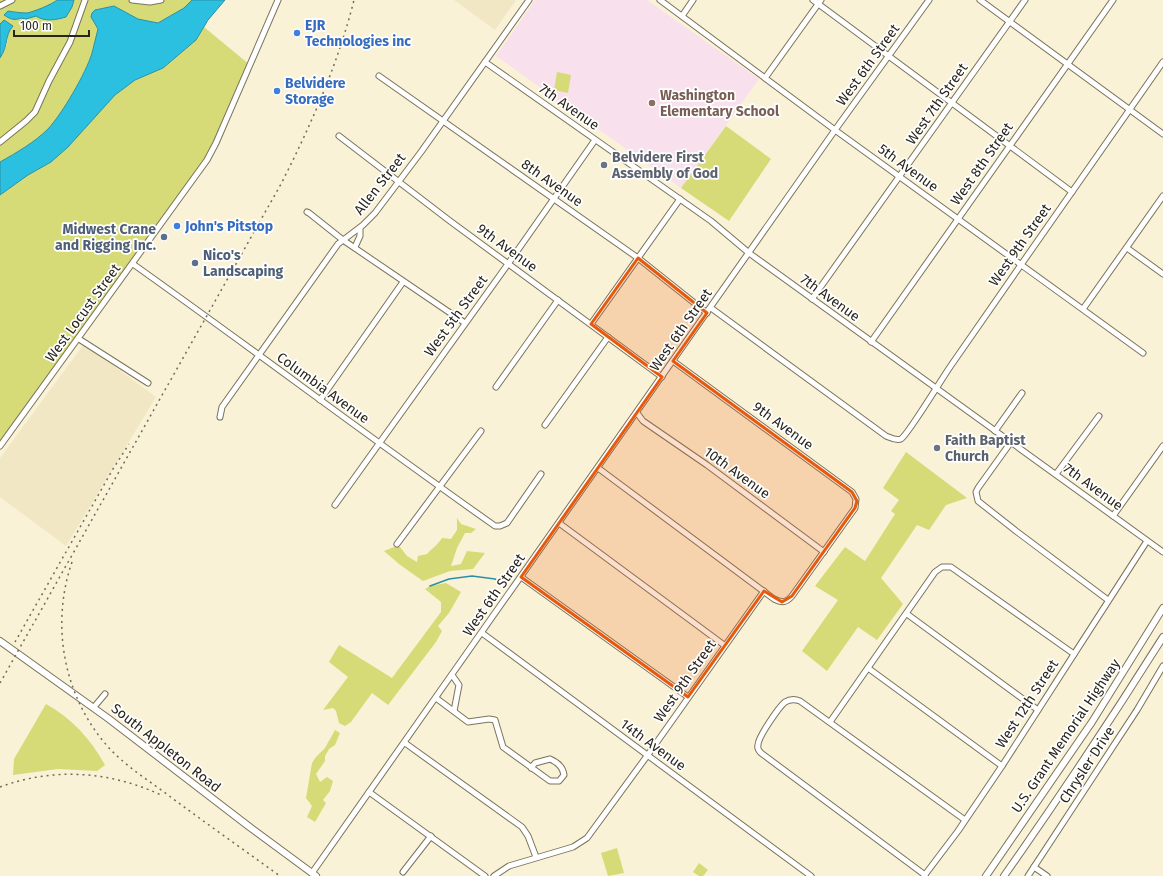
<svg xmlns="http://www.w3.org/2000/svg" width="1163" height="876" font-family="'Fira Sans',sans-serif">
	<style>
		.built { fill: #f2e7c5 }
		.education { fill: #f8e0ec }
		.green { fill: #d6db77 }
		.water { fill: #2bbfe0; stroke: #2a91a5 }
		.lines { fill: none; stroke-linecap: round; stroke-linejoin: round }
		.stream { stroke: #2a91a5; stroke-width: 1.5 }
		.minor-casing { stroke: #7b735b; stroke-width: 7 }
		.major-casing { stroke: #7b735b; stroke-width: 8 }
		.minor { stroke: #fff; stroke-width: 5 }
		.major { stroke: #fff; stroke-width: 6 }
		.rail { stroke: #706b5a; stroke-width: 1.5; stroke-dasharray: 2 4; stroke-linecap: butt }
		.marked { fill: #e8590c; fill-opacity: 0.2; stroke: #e8590c; stroke-width: 3; stroke-linejoin: round }
		.shop-dot { fill: #3f7fe0; stroke: #fff; stroke-width: 1.5 }
		.education-dot { fill: #8d6e63; stroke: #fff; stroke-width: 1.5 }
		.worship-dot { fill: #6b7280; stroke: #fff; stroke-width: 1.5 }
		.service-dot { fill: #5c6f8a; stroke: #fff; stroke-width: 1.5 }
		.labels { text-anchor: middle; dominant-baseline: central; stroke-width: 3.5; stroke-linejoin: round; paint-order: stroke }
		.shop-label { font-size: 14px; font-weight: bold; fill: #366cbe; stroke: #fff; text-anchor: start }
		.street-label { font-size: 14px; fill: #29251b; stroke: #fff }
		.education-label { font-size: 14px; font-weight: bold; fill: #785e54; stroke: #fff; text-anchor: start }
		.worship-label { font-size: 14px; font-weight: bold; fill: #5b616d; stroke: #fff; text-anchor: start }
		.service-label { font-size: 14px; font-weight: bold; fill: #4e5e75; stroke: #fff; text-anchor: end }
	</style>
	<rect width="100%" height="100%" fill="#faf2d6"/>
	<g class="built">
		<polygon points="454,0 516,0 495,30"/>
		<polygon points="84,344 156,397 66,546 0,497 0,458"/>
	</g>
	<polygon class="education" points="535,0 647,0 759,79 681,188 496,56"/>
	<g class="green">
		<path d="M0,0H192L184,8L158,23L138,19L114,6L91,17L98,29C96,37 94,45 92,52C86,72 62,114 48,129C35,142 16,153 0,162V58C10,44 9,35 4,20L0,24Z"/>
		<polygon points="204,27 250,65 216,143 0,446 0,195 28,175 51,162 68,147 115,95 135,80 163,68 196,40"/>
		<polygon points="557,72 571,75 568,93 554,90"/>
		<polygon points="726,126 771,159 729,221 681,188"/>
		<polygon points="906,452 967,498 946,505 929,530 917,525 881,578 903,604 877,640 858,627 827,671 802,651 838,600 815,586 845,547 865,561 895,514 891,511 899,500 883,488"/>
		<path d="M457,518L461,524L476,529L471,533H465L457,548L451,566L461,564L467,551L485,553L473,569L450,571L423,581L399,564L384,551L394,547H400L407,556L417,562L418,556L427,554C432,548 438,545 442,538L451,539L457,530Z"/>
		<polygon points="446,583 461,592 449,613 438,626 442,631 436,642 388,705 372,693 351,722 345,726 339,723 336,711 333,708 323,710 348,677 329,662 339,645 392,678 441,612 441,602 425,589 430,586"/>
		<path d="M46,704C71,718 91,739 105,765L97,771L58,769L13,775L14,759Z"/>
		<polygon points="335,730 340,733 335,745 329,749 325,756 325,761 316,774 320,782 327,777 333,781 330,791 323,800 326,803 315,822 307,817 312,806 306,798 312,763 316,757 325,748"/>
		<polygon points="617,848 624,873 608,876 601,853"/>
		<polygon points="699,863 708,870 703,876 699,876 693,872"/>
	</g>
	<g class="water">
		<path d="M57,0H74L72,7L66,17C56,20 45,22 36,16L26,19L21,18C14,21 10,19 4,15L8,11C14,12 21,13 27,13C33,12 53,4 57,0Z"/>
		<path d="M192,0H225L208,20L196,40L163,68L135,80L115,95L68,147L51,162L28,175L0,195V162C16,153 35,142 48,129C62,114 86,73 92,53C94,45 96,37 98,29L91,17L92,13L95,10L114,6L138,19L158,23L184,8Z"/>
		<path d="M4,20L13,26C4,36 9,45 0,58V24Z"/>
	</g>
	<g class="lines">
		<polyline class="stream" points="430,586 449,579 472,576 495,579 506,585"/>
		<defs>
			<g id="minor">
				<polyline points="132,0 150,2 161,0"/>
				<polyline points="660,0 835,130 1143,353"/>
				<polyline points="813,0 1072,192"/>
				<polyline points="980,0 1163,134"/>
				<polyline points="0,6 12,0"/>
				<polyline points="682,16 693,0"/>
				<polyline points="485,62 711,221 749,253 1163,552"/>
				<polyline points="379,76 638,258 707,313"/>
				<polyline points="765,78 821,0"/>
				<polyline points="339,136 450,221 662,377"/>
				<polyline points="0,142 26,121 35,112 49,81 70,42 85,0"/>
				<polyline points="307,212 309,213 343,240 465,323"/>
				<polyline points="355,247 360,236 360,228"/>
				<polyline points="1127,248 1163,274"/>
				<path d="M133,264C254,350 373,440 495,526H500L507,523L541,474"/>
				<polyline points="812,299 1025,0"/>
				<path d="M711,308L886,436C891,438 896,441 901,439C908,435 944,375 952,364C1022,263 1092,163 1163,62"/>
				<polyline points="1083,309 1163,196"/>
				<polyline points="591,324 680,199"/>
				<polyline points="79,339 148,383"/>
				<polyline points="871,342 1113,0"/>
				<polyline points="496,387 558,300"/>
				<polyline points="320,400 403,282"/>
				<polyline points="637,413 643,421 707,465 824,552"/>
				<polyline points="220,417 222,407 338,244 363,225 375,213 421,152 529,0"/>
				<polyline points="545,425 608,337"/>
				<polyline points="995,431 1022,393"/>
				<polyline points="1011,442 978,488 976,492 978,501 1016,531 1108,600"/>
				<polyline points="0,446 207,160 216,143 278,0"/>
				<path d="M598,468L774,599C782,603 786,603 792,596L855,508L856,499L852,492L673,361"/>
				<polyline points="1056,474 1099,416"/>
				<polyline points="335,505 508,264 595,140"/>
				<polyline points="1113,516 1163,446"/>
				<polyline points="559,523 724,645"/>
				<polyline points="397,544 481,431"/>
				<polyline points="521,577 688,697"/>
				<polyline points="907,614 1038,710"/>
				<polyline points="482,633 811,876"/>
				<polyline points="868,668 1002,766"/>
				<polyline points="452,675 459,685 454,711"/>
				<path d="M436,698L468,722L489,719L495,720L503,747L550,781H559L564,775C563,767 557,762 550,759L535,763L531,768"/>
				<polyline points="94,707 105,694"/>
				<polyline points="830,722 935,572 942,567 951,567 1074,654"/>
				<polyline points="405,743 522,827 528,836 536,857"/>
				<polyline points="369,792 485,876"/>
				<polyline points="1034,867 1047,876"/>
				<polyline points="403,872 431,836"/>
				<polyline points="312,873 835,130 929,0"/>
				<path d="M925,875L761,753C759,751 757,748 758,745C758,737 779,707 785,702C790,699 795,699 800,701L965,820"/>
				<polyline points="494,876 509,866 573,847 587,838 647,756 764,591"/>
				<polyline points="924,876 958,831 1002,766 1147,541"/>
				<polyline points="1028,876 1137,710 1163,666"/>
			</g>
			<g id="major">
				<polyline points="0,641 109,719 247,825 316,876"/>
				<polyline points="986,876 1092,722 1163,608"/>
				<path d="M1004,876C1059,798 1112,718 1163,637"/>
			</g>
		</defs>
		<use href="#minor" class="minor-casing"/>
		<use href="#major" class="major-casing"/>
		<use href="#minor" class="minor"/>
		<use href="#major" class="major"/>
		<g class="rail">
			<path d="M72,562C50,626 64,699 110,749C128,768 151,782 172,798C207,824 244,850 280,876"/>
			<polyline points="15,642 113,469 129,444"/>
			<path d="M0,683L281,184C311,125 338,64 354,0"/>
			<path d="M0,787C54,767 111,771 163,796"/>
		</g>
	</g>
	<path class="marked" d="M638,258L707,313L673,361L852,492L857,501L855,508L792,596L782,602L764,591L688,697L521,577L662,377L591,324Z"/>
	<g class="shop-dot">
		<circle cx="297" cy="33" r="4"/>
		<circle cx="277" cy="91" r="4"/>
		<circle cx="177" cy="226" r="4"/>
	</g>
	<circle class="education-dot" cx="652" cy="103" r="4"/>
	<g class="worship-dot">
		<circle cx="604" cy="165" r="4"/>
		<circle cx="937" cy="448" r="4"/>
	</g>
	<g class="service-dot">
		<circle cx="164" cy="237" r="4"/>
		<circle cx="195" cy="263" r="4"/>
	</g>
	<g class="labels">
		<g class="shop-label">
			<text x="305" y="25">EJR<tspan x="305" dy="16">Technologies inc</tspan></text>
			<text x="285" y="83">Belvidere<tspan x="285" dy="16">Storage</tspan></text>
			<text x="185" y="226">John's Pitstop</text>
		</g>
		<g class="street-label">
			<text transform="translate(868 65) rotate(-54)">West 6th Street</text>
			<text transform="translate(937 104) rotate(-55)">West 7th Street</text>
			<text transform="translate(569 107) rotate(35)">7th Avenue</text>
			<text transform="translate(982 164) rotate(-55)">West 8th Street</text>
			<text transform="translate(908 168) rotate(36)">5th Avenue</text>
			<text transform="translate(552 183) rotate(35)">8th Avenue</text>
			<text transform="translate(380 184) rotate(-52)">Allen Street</text>
			<text transform="translate(1020 245) rotate(-55)">West 9th Street</text>
			<text transform="translate(507 248) rotate(36)">9th Avenue</text>
			<text transform="translate(830 298) rotate(36)">7th Avenue</text>
			<text transform="translate(83 313) rotate(-54)">West Locust Street</text>
			<text transform="translate(456 316) rotate(-54)">West 5th Street</text>
			<text transform="translate(681 330) rotate(-55)">West 6th Street</text>
			<text transform="translate(323 388) rotate(36)">Columbia Avenue</text>
			<text transform="translate(783 426) rotate(36)">9th Avenue</text>
			<text transform="translate(737 473) rotate(36)">10th Avenue</text>
			<text transform="translate(1093 487) rotate(36)">7th Avenue</text>
			<text transform="translate(494 595) rotate(-55)">West 6th Street</text>
			<text transform="translate(685 681) rotate(-55)">West 9th Street</text>
			<text transform="translate(1027 704) rotate(-57)">West 12th Street</text>
			<text transform="translate(1066 736) rotate(-56)">U.S. Grant Memorial Highway</text>
			<text transform="translate(653 745) rotate(36)">14th Avenue</text>
			<text transform="translate(166 748) rotate(38)">South Appleton Road</text>
			<text transform="translate(1087 765) rotate(-57)">Chrysler Drive</text>
		</g>
		<g class="education-label">
			<text x="660" y="95">Washington<tspan x="660" dy="16">Elementary School</tspan></text>
		</g>
		<g class="worship-label">
			<text x="612" y="157">Belvidere First<tspan x="612" dy="16">Assembly of God</tspan></text>
			<text x="945" y="440">Faith Baptist<tspan x="945" dy="16">Church</tspan></text>
		</g>
		<g class="service-label">
			<text x="156" y="229">Midwest Crane<tspan x="156" dy="16">and Rigging Inc.</tspan></text>
			<text x="203" y="255" text-anchor="start">Nico's<tspan x="203" dy="16">Landscaping</tspan></text>
		</g>
	</g>
	<path d="M14 30v6h75v-6" fill="none" stroke="#29251b" stroke-width="2"/>
	<text x="20" y="30" font-size="12" fill="#29251b" stroke="#ffffff" stroke-width="3" paint-order="stroke">100 m</text>
</svg>
